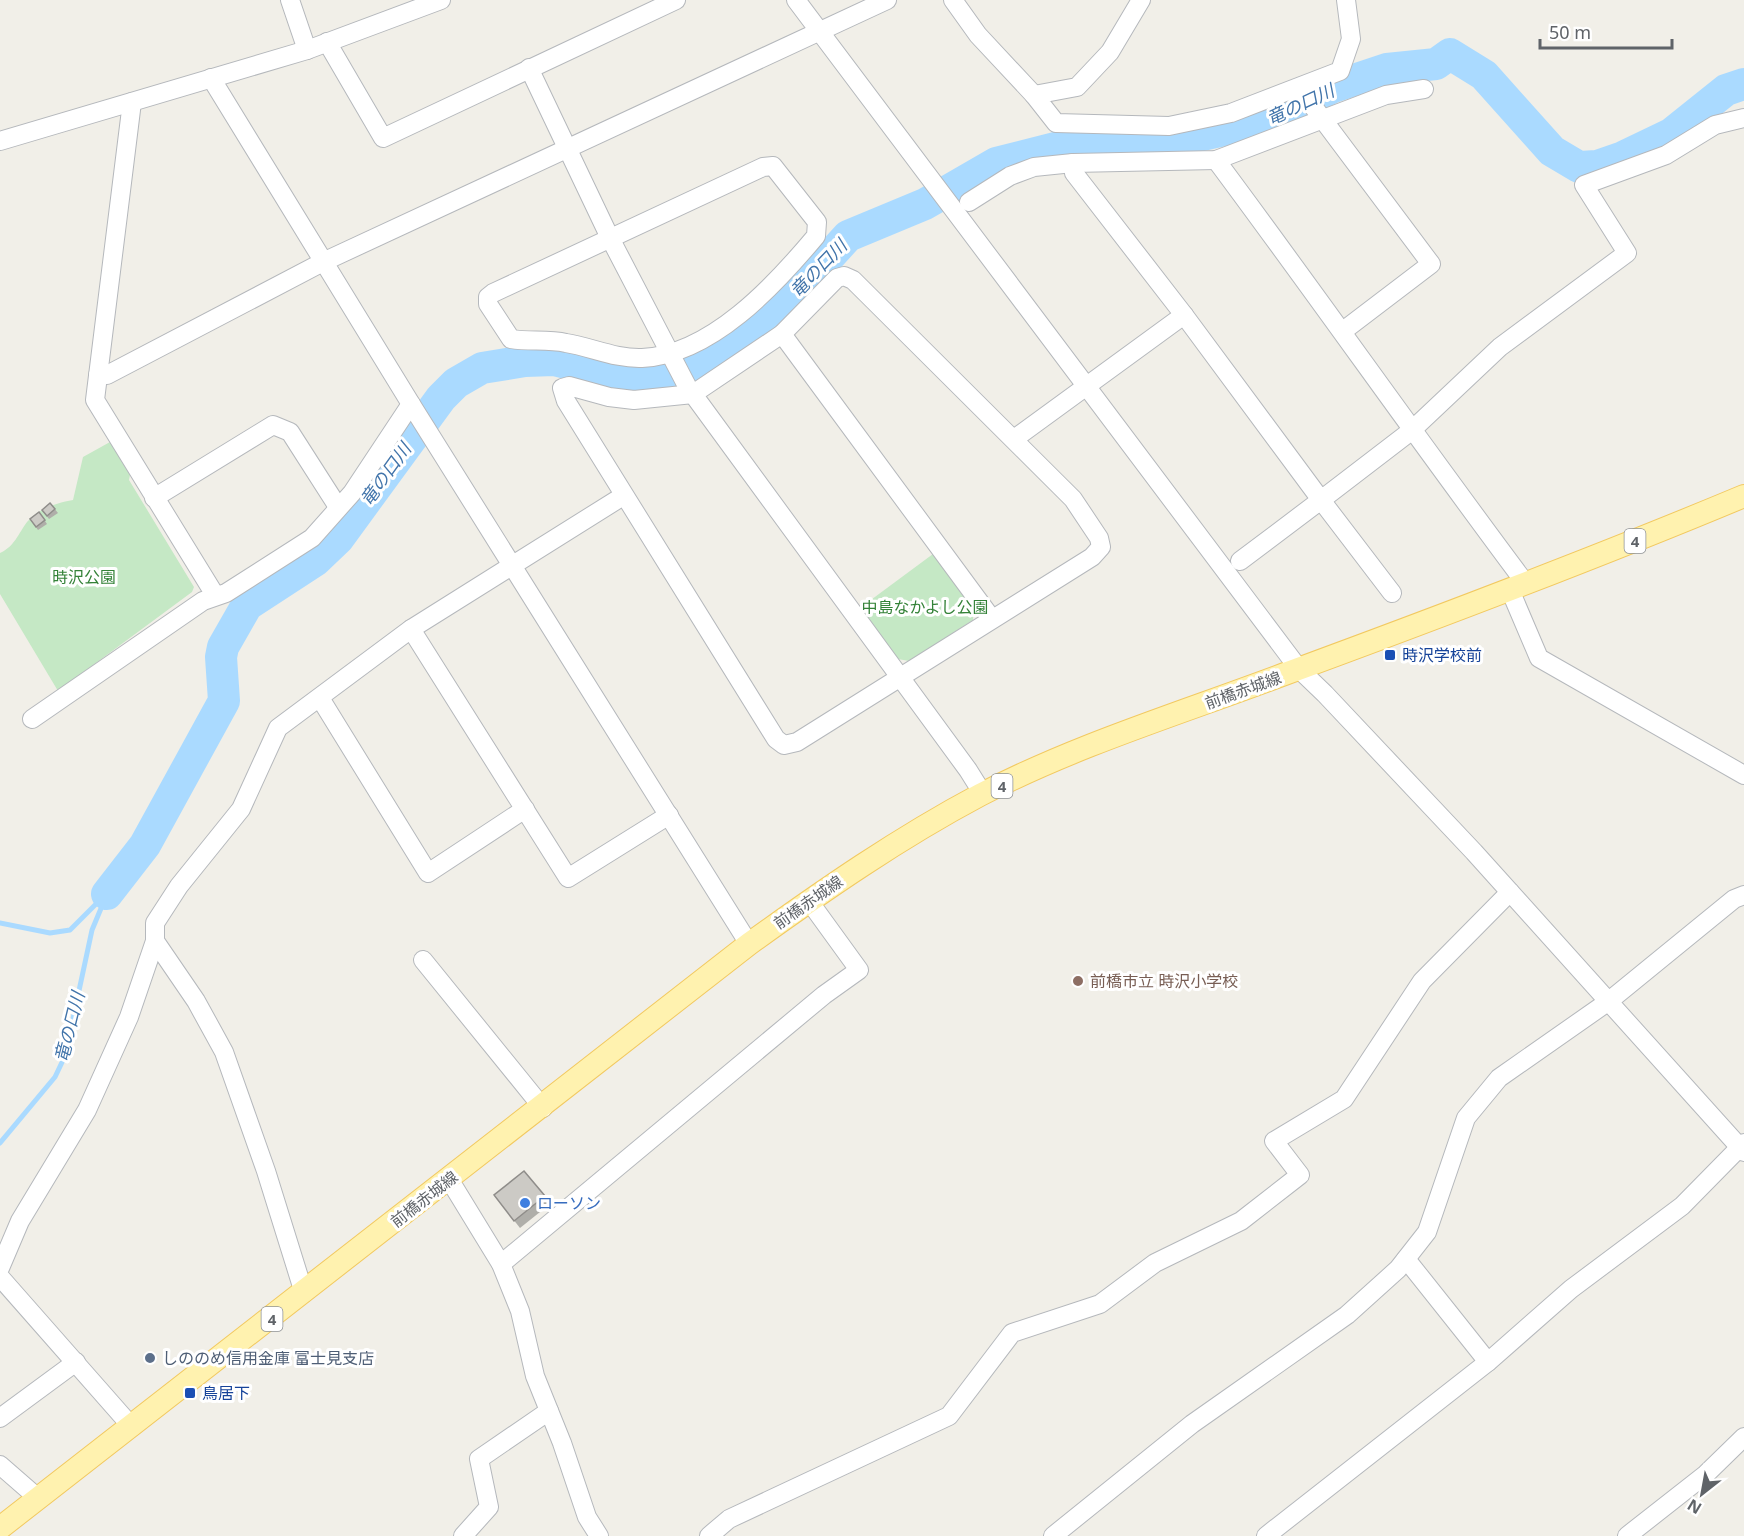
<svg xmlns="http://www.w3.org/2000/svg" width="1744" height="1536" font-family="'Noto Sans','Noto Sans JP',sans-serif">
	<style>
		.green { fill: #c5e8c5 }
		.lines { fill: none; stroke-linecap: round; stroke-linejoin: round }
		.stream { stroke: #aadaff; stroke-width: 5 }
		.river { stroke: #aadaff; stroke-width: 32 }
		.minor-casing { stroke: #b5b8bc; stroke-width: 20 }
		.major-casing { stroke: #f2c960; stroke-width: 24 }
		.minor { stroke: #fff; stroke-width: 18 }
		.major { stroke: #fff2af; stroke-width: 22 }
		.wall { fill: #afaea9 }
		.building { fill: #cccac5; stroke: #8f8d8a; stroke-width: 1.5 }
		.transit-dot { fill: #1a4fb4; stroke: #fff; stroke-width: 2 }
		.education-dot { fill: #8d6e63; stroke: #fff; stroke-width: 2 }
		.shop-dot { fill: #3f7fe0; stroke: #fff; stroke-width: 2 }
		.service-dot { fill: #5c6f8a; stroke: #fff; stroke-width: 2 }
		.labels { text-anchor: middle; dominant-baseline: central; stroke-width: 6; stroke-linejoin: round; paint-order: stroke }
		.shield { fill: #fff; stroke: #8f9295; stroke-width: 1.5 }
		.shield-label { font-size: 15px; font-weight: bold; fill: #5f6368 }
		.park-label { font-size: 16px; fill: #348238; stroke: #fff }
		.transit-label { font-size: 16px; fill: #164399; stroke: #fff; text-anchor: start }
		.street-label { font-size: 16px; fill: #5f6368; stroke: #fff }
		.education-label { font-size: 16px; fill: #785e54; stroke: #fff; text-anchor: start }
		.shop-label { font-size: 16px; fill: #366cbe; stroke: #fff; text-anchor: start }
		.service-label { font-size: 16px; fill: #4e5e75; stroke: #fff; text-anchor: start }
		.water-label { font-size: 18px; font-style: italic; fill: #4174aa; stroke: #fff }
	</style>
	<rect width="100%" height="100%" fill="#f1efe8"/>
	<g class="green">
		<path d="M110,442L130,475L129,480L194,587L192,592L58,691L0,594V553C15,546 18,534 27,522C39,508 57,503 73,500L83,457Z"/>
		<polygon points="933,554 974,609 973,620 909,661 898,659 860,608"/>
	</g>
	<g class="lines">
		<g class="stream">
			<polyline points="0,923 50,933 70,930 105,895"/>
			<polyline points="0,1143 55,1077 65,1056 92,930 107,894"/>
		</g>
		<polyline class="river" points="107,894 145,845 224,701 221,657 223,647 247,605 316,560 338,539 441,398 456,383 482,368 525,361 554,360 623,377 663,376 697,370 729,348 797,292 848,236 925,204 996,163 1067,145 1094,142 1164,144 1268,120 1333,87 1387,69 1436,64 1450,54 1484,75 1552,151 1579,167 1597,166 1623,157 1671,134 1726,90 1744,84"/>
		<defs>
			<g id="minor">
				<polyline points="290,0 307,50"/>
				<polyline points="796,0 1299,669 1325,694 1474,852 1744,1152"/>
				<polyline points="953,0 978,35 1034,95"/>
				<polyline points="1141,0 1110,52 1077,87 1034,95 1056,123 1169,126 1231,113 1340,71 1351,39 1346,0"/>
				<polyline points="327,42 383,138 676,0"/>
				<polyline points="529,68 610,238 687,386 968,770 983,794"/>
				<polyline points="211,78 414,409 749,944"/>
				<polyline points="1300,89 1431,264 1343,331"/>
				<polyline points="132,102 95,400 215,595"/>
				<polyline points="0,141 307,50 441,0"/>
				<path d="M1216,160C1321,301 1421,444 1526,584"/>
				<polyline points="1073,163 1074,173 1184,315 1321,500 1411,431 1500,347 1627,253 1584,185 1666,155 1715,125 1744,118"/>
				<path d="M773,166L817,222L816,236C775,285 711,355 642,358C616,359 591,347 566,343C548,339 529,342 511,339L488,304V297L493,293L763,167Z"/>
				<polyline points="969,202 1010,176 1034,167 1073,163 1216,160 1386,95 1424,89"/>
				<polygon points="844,276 853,280 1073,499 1099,538 1101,547 1092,557 797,742 784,745 776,739 566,401 562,388 569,386 609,397 634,400 693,394 782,334 837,278"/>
				<polyline points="782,334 992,619"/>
				<polyline points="98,375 107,375 323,262 887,0"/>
				<polyline points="1014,439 1184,315"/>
				<polyline points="154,498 273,425 290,432 338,507"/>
				<polyline points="1240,561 1321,500 1392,593"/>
				<polyline points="1510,590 1539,658 1744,775"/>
				<polyline points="411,629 568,878 669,815"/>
				<polyline points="320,698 428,873 525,809"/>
				<polyline points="32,719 203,601 226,593 312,538 352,493 411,404"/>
				<polyline points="423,960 543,1108"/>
				<polyline points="449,1179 501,1264 520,1311 535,1376 562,1443 587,1517 599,1536"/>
				<polyline points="1406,1259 1488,1362"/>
				<polyline points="501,1264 824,995 859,970 809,901"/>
				<polyline points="0,1268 20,1221 87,1110 129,1017 155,941"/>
				<polyline points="0,1277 132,1427"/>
				<polyline points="304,1293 266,1171 224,1052 196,1001 155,941 155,923 179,886 241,809 278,728 411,629 623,496"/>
				<polyline points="0,1418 76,1362"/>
				<polyline points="0,1465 39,1499"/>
				<polyline points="463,1536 489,1507 479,1459 549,1411"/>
				<polyline points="709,1536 729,1519 949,1416 1012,1333 1100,1304 1155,1263 1241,1221 1300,1175 1274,1141 1344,1099 1422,981 1510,892"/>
				<polyline points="1053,1536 1192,1424 1347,1315 1398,1269 1427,1232 1466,1118 1499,1078 1609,1001 1734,899 1744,895"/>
				<polyline points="1266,1536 1488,1362 1571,1289 1682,1206 1744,1143"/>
				<polyline points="1627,1536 1706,1474 1744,1437"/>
			</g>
			<path id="major" d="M0,1528L749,944C824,890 899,838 980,795C1076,745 1181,713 1282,675C1437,618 1591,560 1744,496"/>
		</defs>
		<use href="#minor" class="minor-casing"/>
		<use href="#major" class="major-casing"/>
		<use href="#minor" class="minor"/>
		<use href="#major" class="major"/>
	</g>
	<g class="wall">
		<polygon points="50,503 58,513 49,519 42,510"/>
		<polygon points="39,512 47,524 38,530 30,519"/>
		<polygon points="494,1195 545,1196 550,1204 520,1228"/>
	</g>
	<g class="building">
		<polygon points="50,503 55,509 47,516 42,510"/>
		<polygon points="39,512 45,520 36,527 30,519"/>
		<polygon points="524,1171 545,1196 514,1221 494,1195"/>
	</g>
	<g class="transit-dot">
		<rect x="1384" y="649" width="12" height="12" rx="3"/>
		<rect x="184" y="1387" width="12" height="12" rx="3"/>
	</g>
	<circle class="education-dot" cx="1078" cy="981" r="6"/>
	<circle class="shop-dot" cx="525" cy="1203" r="6"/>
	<circle class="service-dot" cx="150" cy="1358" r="6"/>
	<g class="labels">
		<g class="shield">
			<rect x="1624.5" y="529" width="21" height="24" rx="4.5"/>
			<rect x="991.5" y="774" width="21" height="24" rx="4.5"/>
			<rect x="261.5" y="1307" width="21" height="24" rx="4.5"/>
		</g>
		<g class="shield-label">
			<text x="1635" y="541">4</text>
			<text x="1002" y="786">4</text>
			<text x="272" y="1319">4</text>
		</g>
		<g class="park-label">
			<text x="84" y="577">時沢公園</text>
			<text x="925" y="607">中島なかよし公園</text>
		</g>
		<g class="transit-label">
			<text x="1402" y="655">時沢学校前</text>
			<text x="202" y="1393">鳥居下</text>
		</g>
		<g class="street-label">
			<text transform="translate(1243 690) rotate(-20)">前橋赤城線</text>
			<text transform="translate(808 902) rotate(-35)">前橋赤城線</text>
			<text transform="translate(424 1199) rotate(-38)">前橋赤城線</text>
		</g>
		<g class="education-label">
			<text x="1090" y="981">前橋市立 時沢小学校</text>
		</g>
		<g class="shop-label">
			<text x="537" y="1203">ローソン</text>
		</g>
		<g class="service-label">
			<text x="162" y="1358">しののめ信用金庫 富士見支店</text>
		</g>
		<g class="water-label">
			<text transform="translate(1300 104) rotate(-25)">竜の口川</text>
			<text transform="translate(818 268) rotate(-46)">竜の口川</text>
			<text transform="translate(385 474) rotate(-54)">竜の口川</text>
			<text transform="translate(69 1027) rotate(-76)">竜の口川</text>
		</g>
	</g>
	<g transform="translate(1702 1494) rotate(211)" stroke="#ffffff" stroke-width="4.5" paint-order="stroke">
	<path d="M0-4.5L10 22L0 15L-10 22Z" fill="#5f6368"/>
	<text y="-9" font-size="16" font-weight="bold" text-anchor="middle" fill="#5f6368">N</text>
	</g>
	<path d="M1540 39v9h132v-9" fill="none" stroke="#5f6368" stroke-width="3"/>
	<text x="1549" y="39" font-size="18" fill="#5f6368" stroke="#ffffff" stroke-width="4.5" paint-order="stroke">50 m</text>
</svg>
